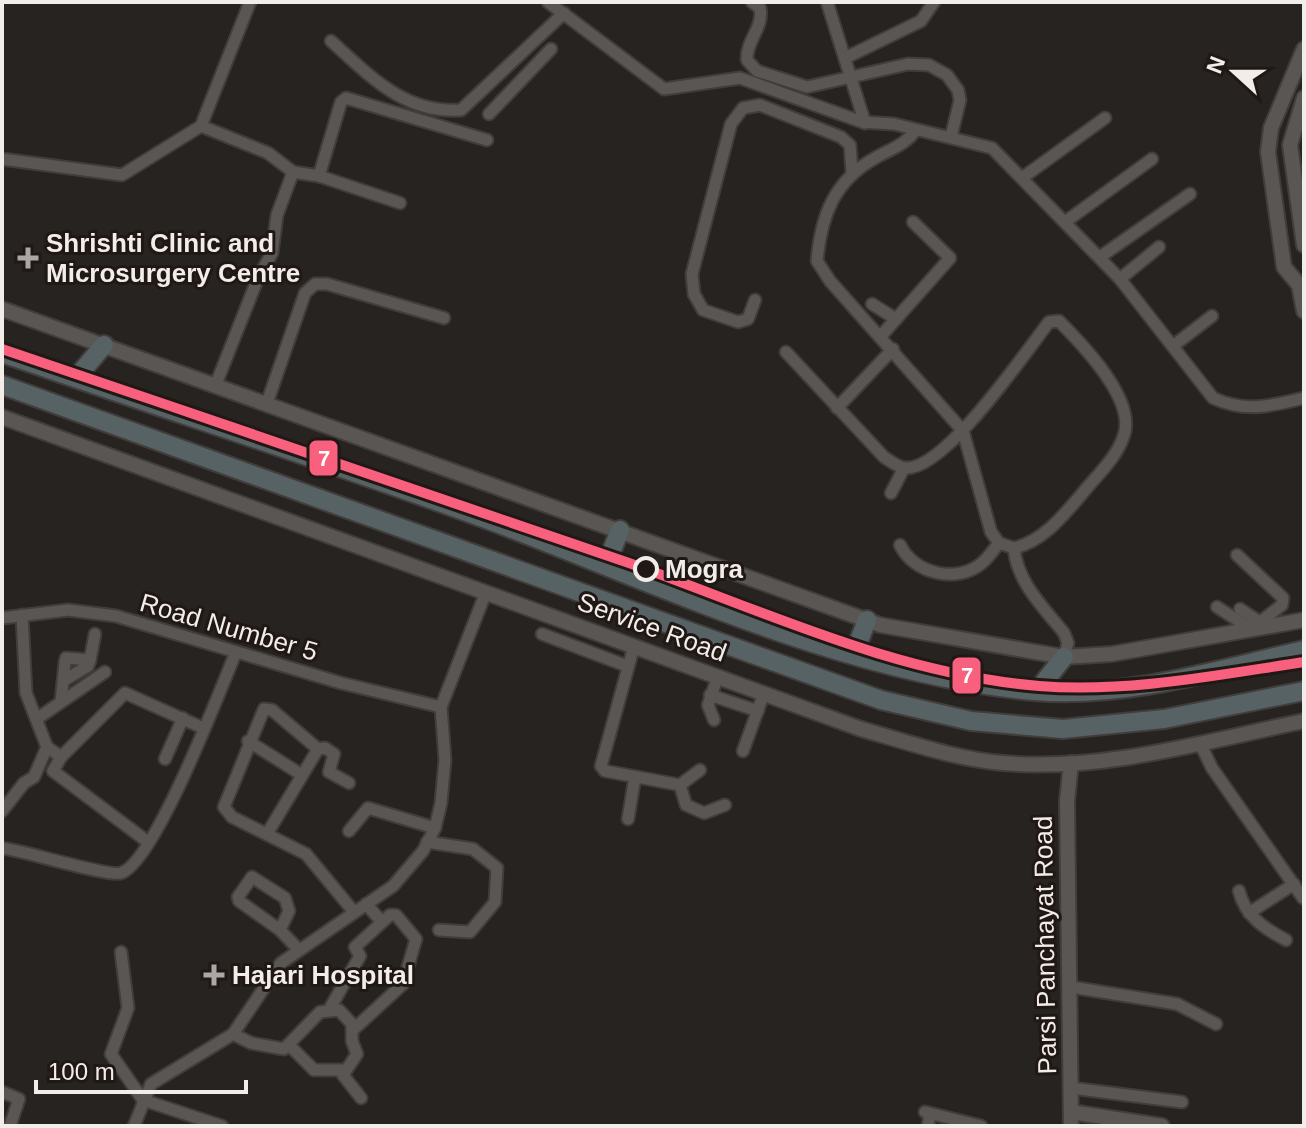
<svg xmlns="http://www.w3.org/2000/svg" width="1306" height="1128" font-family="Helvetica,sans-serif">
	<style>
		.lines { fill: none; stroke-linecap: round; stroke-linejoin: round }
		.minor-casing { stroke: #413d3b; stroke-width: 15 }
		.tertiary-casing { stroke: #413d3b; stroke-width: 18 }
		.trunk-casing { stroke: #413d3b; stroke-width: 22 }
		.minor { stroke: #595654; stroke-width: 11 }
		.tertiary { stroke: #595654; stroke-width: 14 }
		.trunk { stroke: #566264; stroke-width: 18 }
		.metro-1-casing { stroke: #201815; stroke-width: 16 }
		.metro-1 { stroke: #f8607d; stroke-width: 10 }
		.poi-dot { fill: #aca6a4; stroke: #201815; stroke-width: 3 }
		.stop-dot { fill: #201815; stroke: #f3edea; stroke-width: 4 }
		.labels { text-anchor: middle; dominant-baseline: central; stroke-width: 6; stroke-linejoin: round; paint-order: stroke }
		.poi-label { font-size: 26px; font-weight: bold; fill: #f3edea; stroke: #201815; text-anchor: start }
		.stop-label { font-size: 26px; font-weight: bold; fill: #f3edea; stroke: #201815; text-anchor: start }
		.street-label { font-size: 26px; fill: #f3edea; stroke: #201815 }
		.line-badge { stroke: #201815; stroke-width: 3 }
		.badge-label { font-size: 22px; text-anchor: middle; font-weight: bold; fill: #fff }
	</style>
	<rect width="100%" height="100%" fill="#272321"/>
	<g class="lines">
		<defs>
			<g id="minor">
				<path d="M548,2L664,89L740,78L862,122L894,124L992,148L1120,279L1213,398C1246,413 1270,406 1304,398"/>
				<path d="M752,2L760,8C764,28 746,40 747,60L757,71L807,87L908,64L929,65L947,75L958,90L960,100L951,137"/>
				<polyline points="827,2 865,123"/>
				<path d="M331,41C369,75 404,114 461,110L564,13"/>
				<polyline points="845,58 921,21 934,2"/>
				<polyline points="489,114 551,49"/>
				<polyline points="201,126 268,153 293,172 277,215 272,253 258,278 216,384"/>
				<path d="M916,130C904,146 892,148 875,158C834,181 821,216 817,261L830,281L963,431L991,532L999,543L1014,548"/>
				<polyline points="2,159 122,175 201,126 250,2"/>
				<polyline points="293,172 319,176 341,102 346,98 487,140"/>
				<polyline points="319,176 400,203"/>
				<polyline points="1022,178 1105,118"/>
				<polyline points="1065,222 1152,159"/>
				<polyline points="1100,257 1190,194"/>
				<polyline points="1120,279 1159,247"/>
				<polyline points="755,300 748,319 738,322 703,310 694,294 692,274 731,124 743,108 760,105 841,137 850,145 852,172"/>
				<polyline points="872,304 896,319"/>
				<polyline points="881,336 950,258 913,222"/>
				<polyline points="1173,346 1212,316"/>
				<path d="M786,352L884,457C890,461 899,468 906,468C946,469 1024,354 1049,322L1059,321C1082,344 1136,399 1124,435C1117,458 1096,476 1081,495C1062,517 1043,541 1014,548"/>
				<polyline points="267,403 305,293 315,284 327,284 444,318"/>
				<polyline points="837,408 893,349"/>
				<polyline points="891,493 904,468"/>
				<path d="M900,545C914,574 957,584 982,563C989,557 994,549 999,543"/>
				<path d="M1014,548C1017,582 1043,607 1064,633L1068,643L1064,657"/>
				<polyline points="1237,555 1283,598 1282,605 1260,622"/>
				<polyline points="1217,607 1251,629"/>
				<polyline points="1240,609 1263,624"/>
				<polyline points="2,618 68,610 116,616 341,683 441,707"/>
				<polyline points="542,634 627,666"/>
				<polyline points="634,646 601,766 605,771 680,785 686,805 704,813 725,805"/>
				<polyline points="90,660 95,634"/>
				<polyline points="710,695 758,711"/>
				<polyline points="61,702 65,662 66,658 90,660 88,666 63,681"/>
				<polyline points="38,718 105,672"/>
				<polyline points="714,720 708,705 718,676"/>
				<polyline points="248,741 302,775"/>
				<polyline points="1200,743 1212,768 1303,898"/>
				<polyline points="47,747 61,757 125,693 203,728"/>
				<polyline points="318,749 272,710 264,709 224,807 232,817 306,854 354,912"/>
				<polyline points="743,751 764,693"/>
				<polyline points="61,757 53,771 148,842"/>
				<polyline points="165,759 183,718"/>
				<polyline points="680,785 700,770"/>
				<polyline points="2,811 24,783 34,777 47,747 26,693 22,615"/>
				<polyline points="628,819 635,777"/>
				<polyline points="349,831 368,808 435,828"/>
				<polyline points="267,834 318,749 325,748 334,754 329,772 349,783"/>
				<polyline points="427,842 473,849 497,868 495,902 470,932 439,930"/>
				<path d="M2,848C26,851 108,877 121,873C155,862 220,690 236,652"/>
				<path d="M1239,891C1245,916 1265,929 1286,940"/>
				<polyline points="366,904 382,922"/>
				<polyline points="1249,913 1294,884"/>
				<polyline points="280,930 239,901 238,897 252,877 285,898 289,911 280,930 298,949"/>
				<polyline points="121,952 128,1008 111,1054 143,1100 222,1126"/>
				<polyline points="1071,987 1177,1004 1216,1024"/>
				<polyline points="330,1008 360,956 355,947 390,915 396,915 416,939 403,984 354,1029"/>
				<polyline points="233,1034 251,1043 284,1049 320,1012 339,1010 352,1024 352,1041 357,1054 343,1075 361,1098"/>
				<polyline points="290,1046 314,1070 343,1070"/>
				<polyline points="1071,1088 1182,1102"/>
				<polyline points="2,1092 19,1099 10,1126"/>
				<polyline points="925,1112 981,1126"/>
				<polyline points="134,1126 151,1084 233,1034 281,963 393,886 423,851 435,828 441,803 445,760 441,707 486,592"/>
				<polyline points="928,1126 930,1114"/>
			</g>
			<g id="tertiary">
				<polyline points="1304,49 1271,128 1268,152 1284,267 1299,285 1304,311"/>
				<polyline points="1304,98 1290,145 1304,245"/>
				<polyline points="2,309 880,625 1064,657 1112,654 1304,620"/>
				<path d="M2,417L861,729C907,742 955,759 1003,763C1103,772 1207,741 1304,721"/>
				<polyline points="1071,763 1067,801 1071,1126"/>
				<polyline points="1071,1112 1162,1126"/>
			</g>
			<g id="trunk">
				<path d="M2,353C166,410 332,462 494,522C668,588 847,674 1034,691C1125,699 1217,670 1304,650"/>
				<polyline points="76,378 104,345"/>
				<polyline points="2,385 881,700 971,721 1063,729 1164,719 1304,691"/>
				<polyline points="606,565 620,530"/>
				<polyline points="854,654 867,620"/>
				<polyline points="1037,691 1064,657"/>
			</g>
		</defs>
		<use href="#minor" class="minor-casing"/>
		<use href="#tertiary" class="tertiary-casing"/>
		<use href="#trunk" class="trunk-casing"/>
		<use href="#minor" class="minor"/>
		<use href="#tertiary" class="tertiary"/>
		<use href="#trunk" class="trunk"/>
		<defs>
			<path id="metro-1" d="M2,349C211,420 420,490 629,563C764,611 895,674 1039,686C1128,693 1217,675 1304,662"/>
		</defs>
		<use href="#metro-1" class="metro-1-casing"/>
		<use href="#metro-1" class="metro-1"/>
	</g>
	<g class="poi-dot">
		<path d="M24 246h8v8h8v8h-8v8h-8v-8h-8v-8h8z"/>
		<path d="M210 963h8v8h8v8h-8v8h-8v-8h-8v-8h8z"/>
	</g>
	<circle class="stop-dot" cx="646" cy="569" r="11"/>
	<g class="labels">
		<g class="poi-label">
			<text x="46" y="243">Shrishti Clinic and<tspan x="46" dy="30">Microsurgery Centre</tspan></text>
			<text x="232" y="975">Hajari Hospital</text>
		</g>
		<g class="stop-label">
			<text x="665" y="569">Mogra</text>
		</g>
		<g class="street-label">
			<text transform="translate(229 627) rotate(16)">Road Number 5</text>
			<text transform="translate(652 627) rotate(20)">Service Road</text>
			<text transform="translate(1045 945) rotate(-91)">Parsi Panchayat Road</text>
		</g>
	</g>
	<g class="line-badge">
		<rect x="308" y="439" width="31" height="38" rx="8" fill="#f8607d"/>
		<rect x="951" y="656" width="31" height="39" rx="8" fill="#f8607d"/>
	</g>
	<g class="badge-label">
		<text x="324" y="466">7</text>
		<text x="967" y="683">7</text>
	</g>
	<rect width="1306" height="1128" fill="none" stroke="#f3edea" stroke-width="8"/>
	<g transform="translate(1234 72) rotate(291)" stroke="#201815" stroke-width="6" paint-order="stroke">
	<path d="M0-6L14 30L0 20L-14 30Z" fill="#f3edea"/>
	<text y="-12" font-size="22" font-weight="bold" text-anchor="middle" fill="#f3edea">N</text>
	</g>
	<path d="M36 1080v12h210v-12" fill="none" stroke="#f3edea" stroke-width="4"/>
	<text x="48" y="1080" font-size="24" fill="#f3edea" stroke="#201815" stroke-width="6" paint-order="stroke">100 m</text>
</svg>
